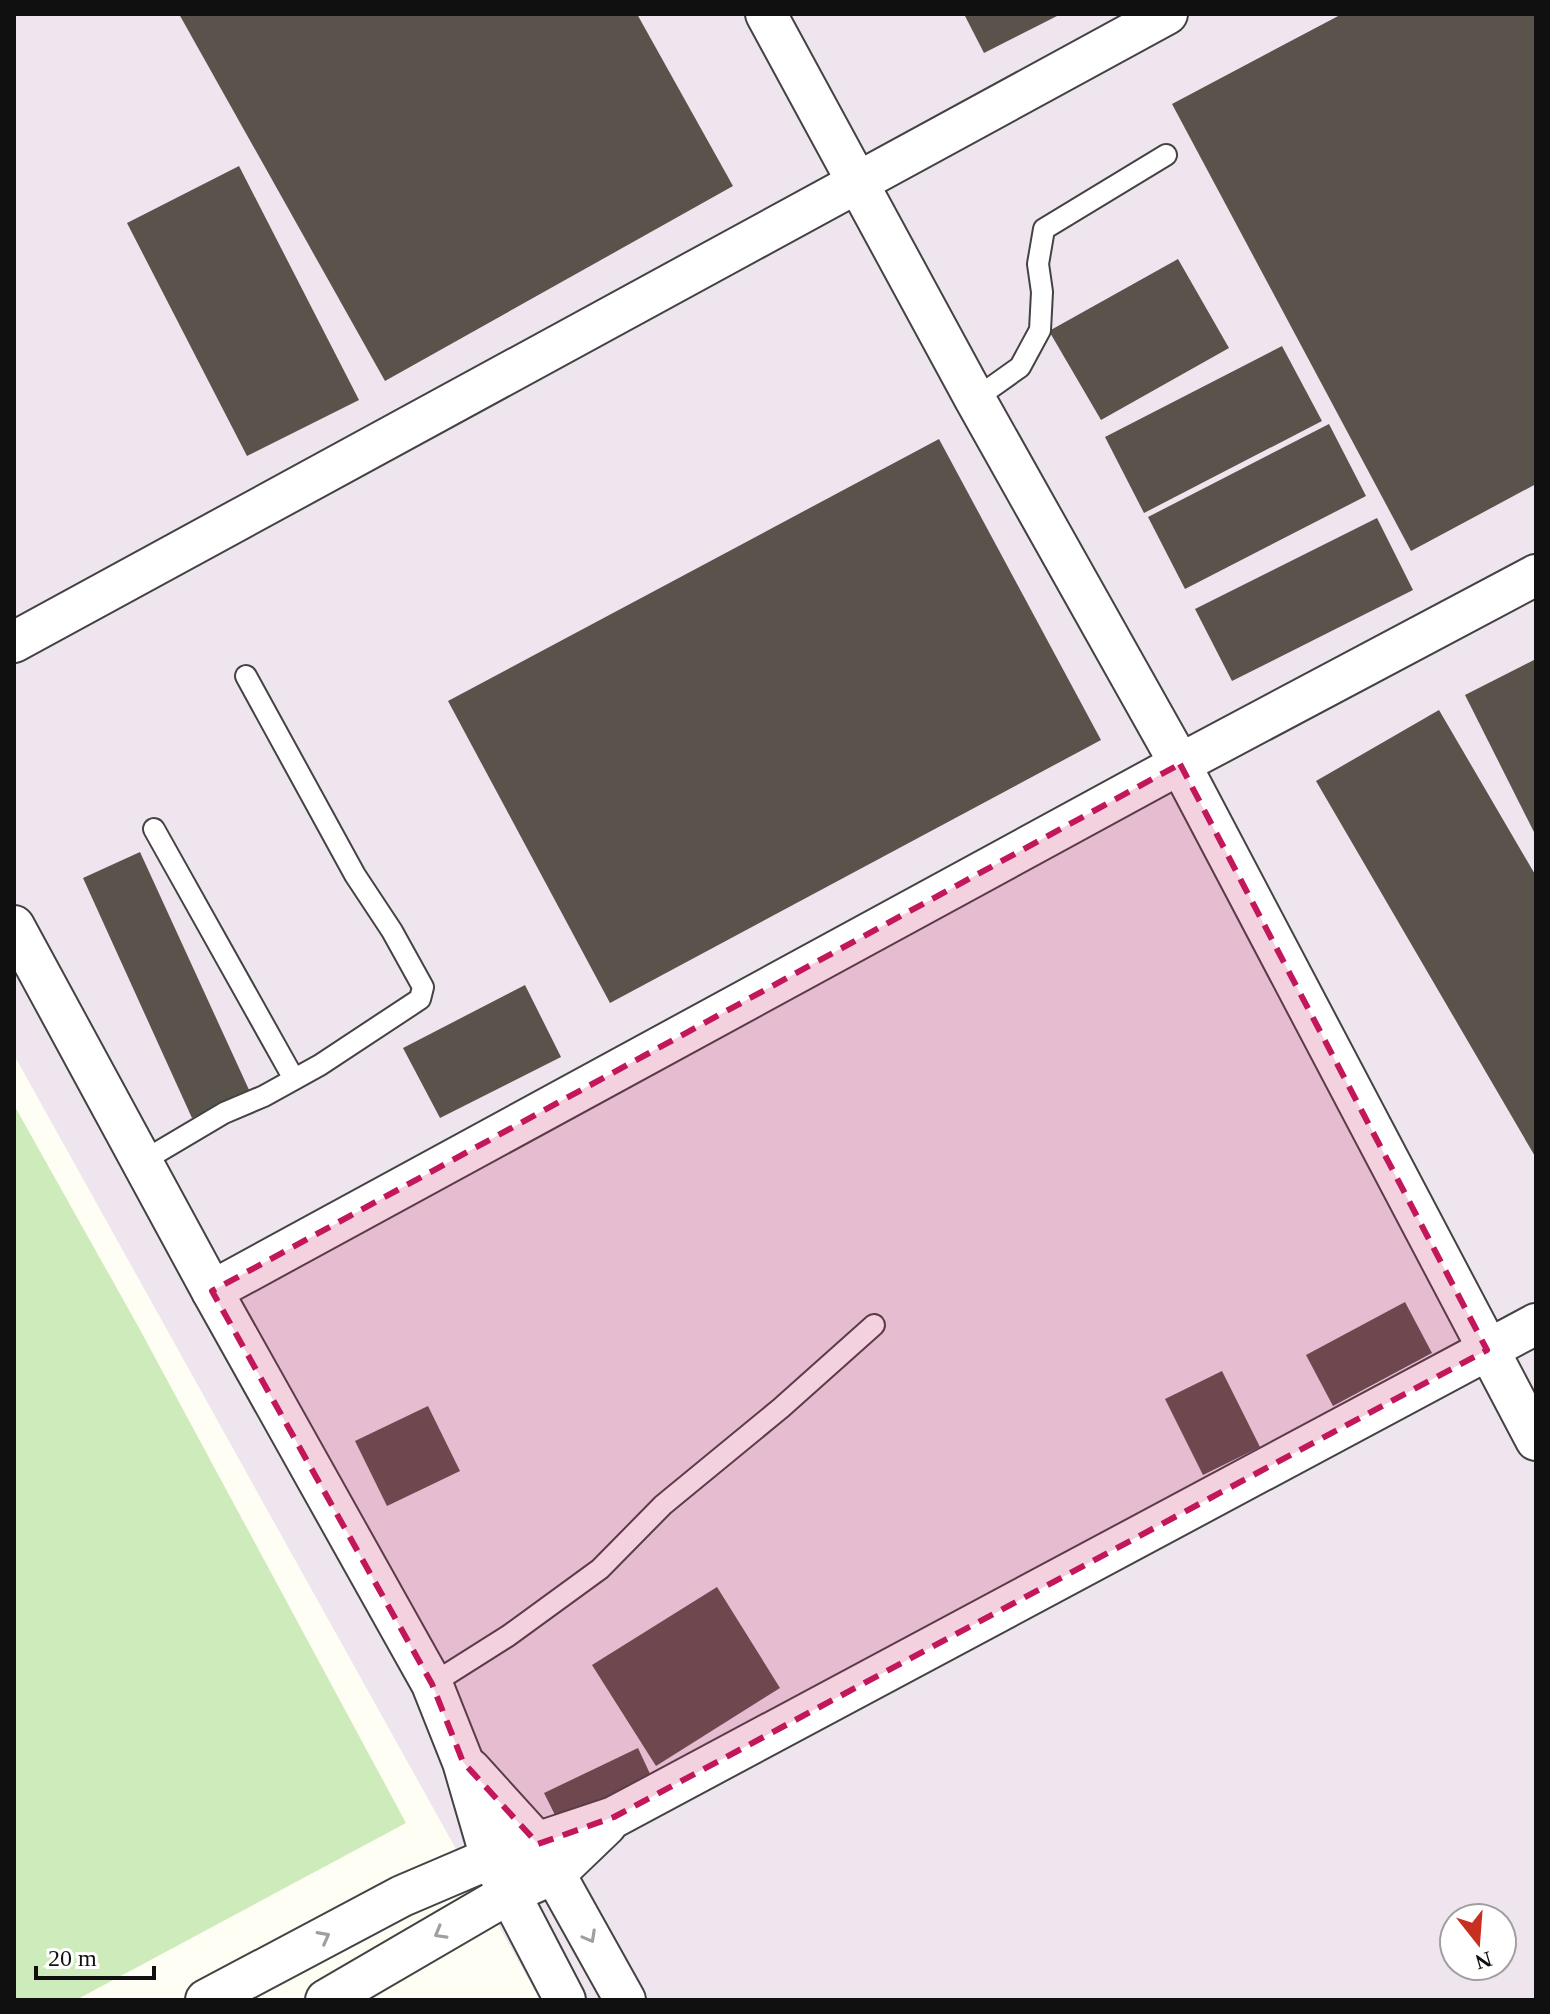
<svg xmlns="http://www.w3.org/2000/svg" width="1550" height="2014" font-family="'Times New Roman',serif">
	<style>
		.industrial { fill: #efe5ef; fill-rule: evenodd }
		.green { fill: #ceecbb }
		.building { fill: #5a534c }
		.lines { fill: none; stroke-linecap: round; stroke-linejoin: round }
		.service-casing { stroke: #434343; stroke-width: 24 }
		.minor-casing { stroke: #434343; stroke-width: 44 }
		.service { stroke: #fff; stroke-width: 20 }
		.minor { stroke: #fff; stroke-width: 40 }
		.oneway { stroke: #9f9f9f }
		.marked { fill: #c2185b; fill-opacity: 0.2; stroke: #c2185b; stroke-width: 6; stroke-dasharray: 16 10; stroke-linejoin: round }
	</style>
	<rect width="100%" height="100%" fill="#fffef4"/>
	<path class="industrial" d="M14,14H1536V2000H540L14,1055ZM1454,1918H1502V1966H1454Z"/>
	<polygon class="green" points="14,1105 138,1326 406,1823 76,2000 14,2000"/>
	<g class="building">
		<polygon points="179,14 637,14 733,186 385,381"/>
		<polygon points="964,14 1061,14 984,53"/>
		<polygon points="1342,14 1536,14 1536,484 1411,551 1172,104"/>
		<polygon points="239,166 359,400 247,456 127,223"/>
		<polygon points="1178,259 1229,348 1101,420 1049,331"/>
		<polygon points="1282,346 1322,421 1144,513 1105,437"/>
		<polygon points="1329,424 1366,496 1185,589 1148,517"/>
		<polygon points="939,439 1101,740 610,1003 448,701"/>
		<polygon points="1377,518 1413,590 1232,681 1195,609"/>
		<polygon points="1536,659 1536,836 1465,695"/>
		<polygon points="1439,710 1536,876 1536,1158 1316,781"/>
		<polygon points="140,852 250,1092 192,1118 83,878"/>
		<polygon points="525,985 561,1057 440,1118 403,1048"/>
		<polygon points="1405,1302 1432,1353 1333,1406 1306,1355"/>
		<polygon points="1222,1371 1260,1447 1203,1475 1165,1399"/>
		<polygon points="428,1406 460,1471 387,1506 355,1441"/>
		<polygon points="717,1587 780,1688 656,1766 592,1665"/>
		<polygon points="638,1748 651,1776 558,1821 544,1793"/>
	</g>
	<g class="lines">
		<defs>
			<g id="service">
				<polyline points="975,399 1020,367 1040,330 1042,292 1038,264 1044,229 1166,155"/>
				<polyline points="154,829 294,1079"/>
				<polyline points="143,1161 224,1113 264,1096 320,1065 420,999 423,987 392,931 355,875 246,676"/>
				<polyline points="432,1684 508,1636 600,1569 663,1505 781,1408 874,1325"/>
			</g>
			<g id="minor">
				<polyline points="766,14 975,399 1180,764 1536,1440"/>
				<polyline points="14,642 1167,14"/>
				<polyline points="14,926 212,1291 432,1684 463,1762 491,1858 565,2000"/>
				<polyline points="212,1291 1180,764 1536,575"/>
				<polyline points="470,1769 538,1844 625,2000"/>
				<polyline points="206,2000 402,1896 491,1858 614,1817 1536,1324"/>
				<polyline points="326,2000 508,1894 556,1873 606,1825"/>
			</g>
		</defs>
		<use href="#service" class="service-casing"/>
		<use href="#minor" class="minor-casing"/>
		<use href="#service" class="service"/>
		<use href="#minor" class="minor"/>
	</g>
	<defs><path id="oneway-chevron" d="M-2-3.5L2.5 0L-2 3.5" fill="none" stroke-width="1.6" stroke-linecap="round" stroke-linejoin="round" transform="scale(2)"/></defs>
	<g class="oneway">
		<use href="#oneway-chevron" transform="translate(440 1933) rotate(150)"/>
		<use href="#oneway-chevron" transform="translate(324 1937) rotate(-28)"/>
		<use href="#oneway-chevron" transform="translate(590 1937) rotate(61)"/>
	</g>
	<path class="marked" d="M1180,764L1487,1350L614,1817L538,1844L463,1762L432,1684L212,1291Z"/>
	<rect width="1550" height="2014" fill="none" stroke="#101010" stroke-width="32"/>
	<g transform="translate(1478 1942) rotate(163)"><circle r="38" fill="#ffffff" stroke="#9f9f9f" stroke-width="2"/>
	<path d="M0-6L14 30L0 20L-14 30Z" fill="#c82f21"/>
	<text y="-12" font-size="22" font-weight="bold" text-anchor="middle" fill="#101010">N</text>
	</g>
	<path d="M36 1966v12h118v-12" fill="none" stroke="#101010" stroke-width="4"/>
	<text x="48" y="1966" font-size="24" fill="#101010" stroke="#ffffff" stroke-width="6" paint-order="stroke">20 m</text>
</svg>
